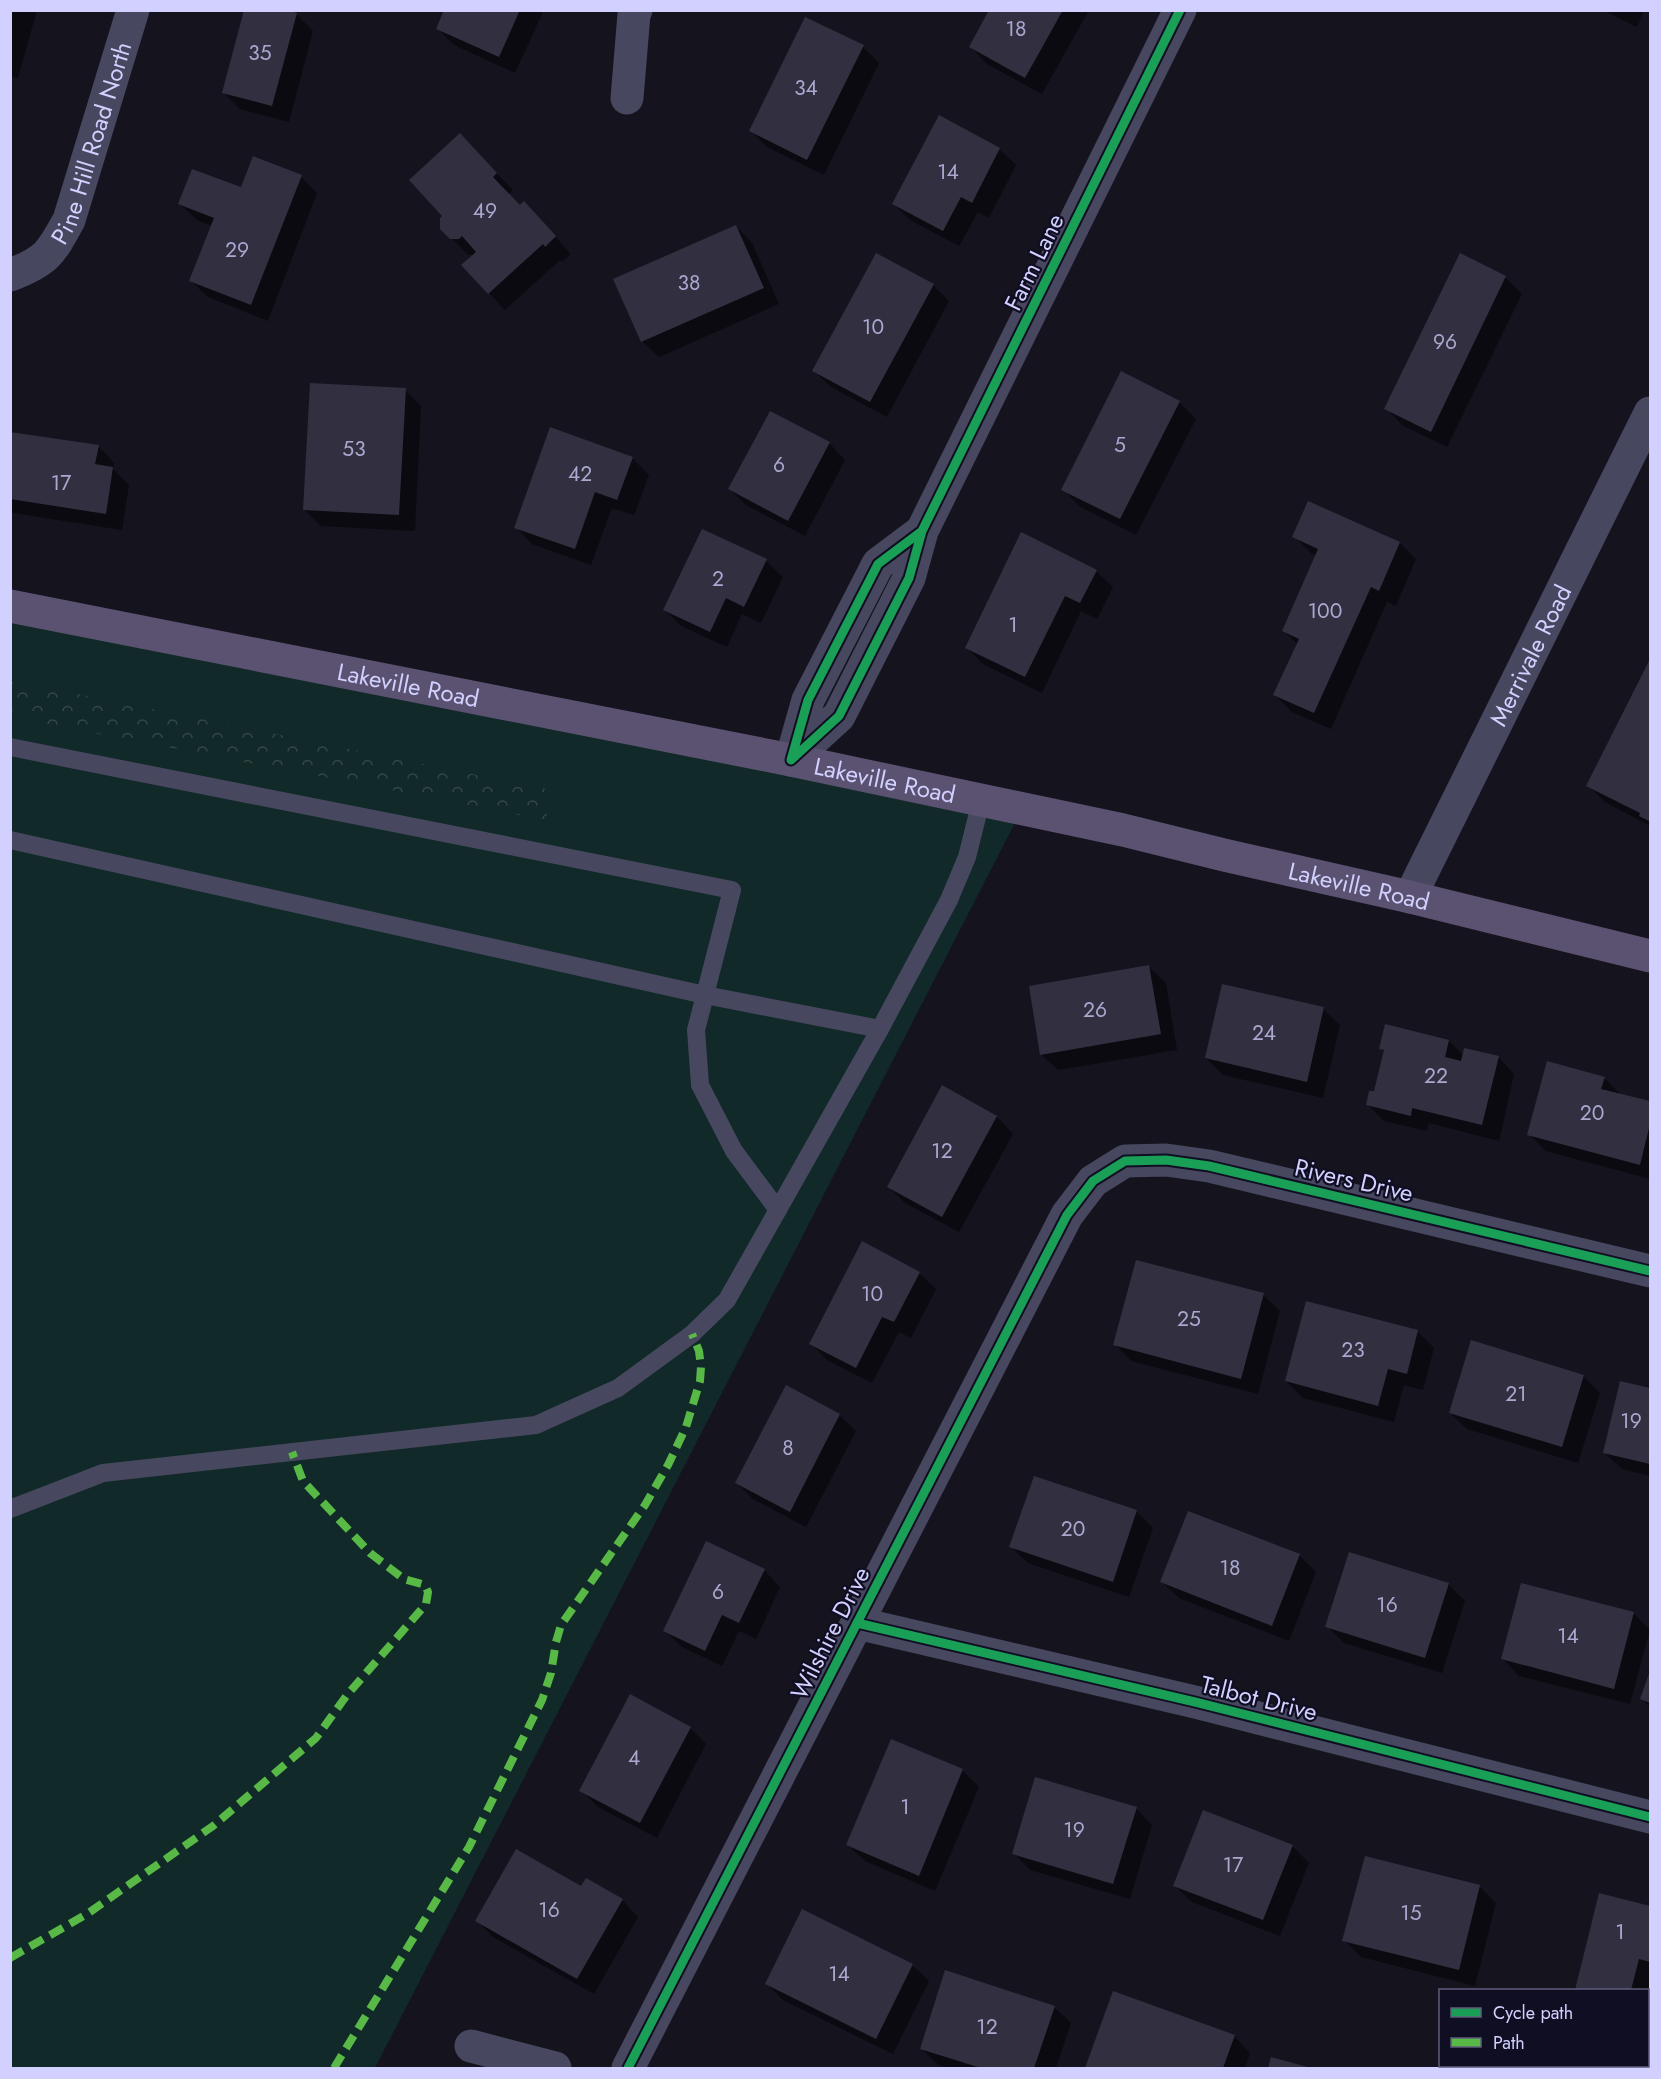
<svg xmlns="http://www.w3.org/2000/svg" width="1661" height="2079" font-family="Jost,sans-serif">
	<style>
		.grass { fill: #112928 }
		.forest { fill: url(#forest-crowns) }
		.shadow { fill: #0007 }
		.building { fill: #323040 }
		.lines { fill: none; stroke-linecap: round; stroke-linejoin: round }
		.lane { stroke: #47485f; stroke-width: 18 }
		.street { stroke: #47485f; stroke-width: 33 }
		.primary { stroke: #5b5271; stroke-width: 33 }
		.quiet { stroke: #58b947; stroke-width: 8; stroke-dasharray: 15 8; stroke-linecap: butt }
		.cycleway-casing { stroke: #100e23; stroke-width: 13 }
		.cycleway { stroke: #1a9f57; stroke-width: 9 }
		.labels { text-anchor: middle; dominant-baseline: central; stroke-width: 4.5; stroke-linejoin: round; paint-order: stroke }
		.number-label { font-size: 21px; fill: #aaa8cf }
		.street-label { font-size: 24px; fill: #d2d0ff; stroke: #100e23 }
	</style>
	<defs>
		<pattern id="forest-crowns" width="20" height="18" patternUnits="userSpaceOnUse" patternTransform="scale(1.5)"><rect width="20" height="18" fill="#112928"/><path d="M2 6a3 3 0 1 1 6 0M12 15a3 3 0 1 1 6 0" fill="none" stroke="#334748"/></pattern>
	</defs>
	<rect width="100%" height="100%" fill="#14131e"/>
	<polygon class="grass" points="11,611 1020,813 375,2068 11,2068"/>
	<polygon class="forest" points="10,680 551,790 546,820 11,717"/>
	<g class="shadow">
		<polygon points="10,10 37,10 18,78 10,76"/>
		<polygon points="446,10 544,10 515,73 454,45 438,29"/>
		<polygon points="991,10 1089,10 1042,94 987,64 971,47"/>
		<polygon points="1602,10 1644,10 1637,27"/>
		<polygon points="296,14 313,31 289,122 240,109 224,93"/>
		<polygon points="863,47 879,63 824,175 767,147 751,131"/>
		<polygon points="460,135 513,190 509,194 521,207 540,220 571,254 562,262 560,260 505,310 489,293 475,255 468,255 442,228"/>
		<polygon points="999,149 1016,165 989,218 978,212 959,246 910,220 894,204"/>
		<polygon points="301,177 317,193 268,321 208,297 191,281 212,226 197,220 180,204"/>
		<polygon points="736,226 752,243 779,304 659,357 642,341"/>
		<polygon points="1460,255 1505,277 1522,294 1447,447 1402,425 1386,408"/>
		<polygon points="933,285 949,301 887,417 831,387 814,371"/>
		<polygon points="405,390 421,406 415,531 321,526 305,510"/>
		<polygon points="1179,402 1196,419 1136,535 1079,506 1063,489"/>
		<polygon points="10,433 98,446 114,463 113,469 129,485 122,530 13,513 10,510"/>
		<polygon points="829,443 845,460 805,536 746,505 730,489"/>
		<polygon points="632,458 649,475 634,515 612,508 591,565 532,544 516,527"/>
		<polygon points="1309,503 1400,543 1416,559 1396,606 1387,602 1331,729 1292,712 1275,695 1298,645 1284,631 1317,556 1311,553 1294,536"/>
		<polygon points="766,561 783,577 761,623 742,614 727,647 681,626 665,610"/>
		<polygon points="1096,571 1113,587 1097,619 1081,611 1042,693 983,664 966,647"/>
		<polygon points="1649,663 1650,663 1650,826 1605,802 1588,785"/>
		<polygon points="1149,967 1166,983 1177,1050 1058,1070 1041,1054"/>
		<polygon points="1323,1009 1340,1025 1323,1098 1223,1075 1206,1058"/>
		<polygon points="1449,1041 1464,1056 1498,1057 1514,1074 1499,1141 1429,1123 1427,1131 1384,1121 1367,1104 1375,1093 1385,1052 1381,1048"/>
		<polygon points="1604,1078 1621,1095 1650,1103 1650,1179 1546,1151 1529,1134"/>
		<polygon points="943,1088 997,1117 1013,1134 959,1232 905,1203 889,1187"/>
		<polygon points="919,1273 936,1289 911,1338 899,1332 872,1383 827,1360 811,1343"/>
		<polygon points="1263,1295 1280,1311 1258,1394 1131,1361 1115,1344"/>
		<polygon points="1307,1302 1418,1332 1434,1348 1423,1390 1404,1385 1394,1422 1303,1398 1286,1381"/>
		<polygon points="1583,1376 1600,1393 1578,1463 1467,1429 1450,1413"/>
		<polygon points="1621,1383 1650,1390 1650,1476 1622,1469 1605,1453"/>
		<polygon points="839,1415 856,1431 806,1527 753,1499 737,1483"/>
		<polygon points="1136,1511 1153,1528 1129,1597 1028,1563 1011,1547"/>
		<polygon points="1299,1555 1316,1572 1289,1641 1179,1598 1162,1582"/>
		<polygon points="764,1570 780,1587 756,1639 739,1631 722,1666 682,1647 665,1631"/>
		<polygon points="1448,1584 1465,1601 1442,1673 1344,1643 1327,1626"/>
		<polygon points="1633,1613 1650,1630 1630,1704 1519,1676 1503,1659"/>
		<polygon points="1650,1674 1650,1707 1642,1699"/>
		<polygon points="690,1728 706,1744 657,1838 598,1807 581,1790"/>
		<polygon points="962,1770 979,1787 935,1891 865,1861 848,1845"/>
		<polygon points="1136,1808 1152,1825 1130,1899 1030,1870 1014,1853"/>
		<polygon points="1292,1846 1309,1863 1280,1936 1192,1902 1175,1886"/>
		<polygon points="1480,1887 1496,1903 1475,1986 1361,1957 1344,1940"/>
		<polygon points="582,1888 622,1900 638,1917 594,1994 493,1937 477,1920"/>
		<polygon points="1600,1895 1650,1907 1650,1995 1648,2007 1648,1990 1576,1990"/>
		<polygon points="912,1965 929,1981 893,2054 783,2000 767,1984"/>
		<polygon points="1114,1993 1234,2036 1250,2053 1245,2068 1087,2068"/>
		<polygon points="1054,2007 1071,2023 1056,2068 949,2068 938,2065 921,2048"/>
		<polygon points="1272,2059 1308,2068 1269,2068"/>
	</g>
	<g class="building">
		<polygon points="244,10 287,10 297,13 272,106 222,93"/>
		<polygon points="444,10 520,10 499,57 436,29"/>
		<polygon points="989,10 1063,10 1025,78 969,47"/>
		<polygon points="805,17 864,45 807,160 749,131"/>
		<polygon points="939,115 1000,148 972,203 961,197 943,231 892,204"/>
		<polygon points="460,133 497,173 493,177 520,205 524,201 556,236 545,247 543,244 488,294 461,265 476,252 462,236 459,239 450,239 440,229 440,218 442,216 409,180"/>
		<polygon points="253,156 302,175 251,305 189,281 214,218 178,204 192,169 241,187"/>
		<polygon points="736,225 764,288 641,342 613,279"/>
		<polygon points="876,253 934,284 870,402 812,371"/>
		<polygon points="1460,253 1506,276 1431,432 1384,409"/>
		<polygon points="1121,371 1180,401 1120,519 1061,490"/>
		<polygon points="310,383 406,388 399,515 303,510"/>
		<polygon points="770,411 830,442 788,521 728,489"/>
		<polygon points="550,427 633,457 617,500 595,492 575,549 514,528"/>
		<polygon points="10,432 99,445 95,464 113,467 106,514 10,499"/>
		<polygon points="1308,501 1400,542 1379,591 1371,587 1314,713 1273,695 1299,639 1282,631 1318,549 1292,537"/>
		<polygon points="702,529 767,559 744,607 726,598 710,632 663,610"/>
		<polygon points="1021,532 1097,570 1080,603 1065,596 1025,677 965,648"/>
		<polygon points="1649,661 1650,661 1649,821 1639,816 1640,813 1586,786"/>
		<polygon points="1149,965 1161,1034 1040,1055 1029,986"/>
		<polygon points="1222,984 1324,1007 1307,1082 1205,1058"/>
		<polygon points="1385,1024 1449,1040 1445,1057 1461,1061 1464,1048 1499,1056 1482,1125 1412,1108 1411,1116 1366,1105 1369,1091 1374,1091 1384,1050 1379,1049"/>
		<polygon points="1547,1061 1605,1077 1601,1089 1650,1101 1650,1124 1640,1165 1527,1135"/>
		<polygon points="942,1085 997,1116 942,1217 887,1187"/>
		<polygon points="862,1241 920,1272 894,1322 882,1317 856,1368 809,1344"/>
		<polygon points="1136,1260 1264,1293 1241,1379 1113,1345"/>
		<polygon points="1306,1301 1418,1330 1407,1374 1388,1369 1378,1406 1285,1381"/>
		<polygon points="1471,1340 1584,1375 1562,1447 1449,1413"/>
		<polygon points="1620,1381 1650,1388 1650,1464 1603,1453"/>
		<polygon points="786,1385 840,1414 790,1512 735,1483"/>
		<polygon points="1034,1476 1137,1510 1113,1582 1009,1547"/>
		<polygon points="1188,1511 1300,1554 1272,1626 1160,1582"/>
		<polygon points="706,1541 765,1569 739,1623 722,1615 705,1651 663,1631"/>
		<polygon points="1349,1552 1449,1583 1425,1658 1325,1627"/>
		<polygon points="1521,1583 1634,1612 1614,1689 1501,1659"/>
		<polygon points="1650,1671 1650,1703 1640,1699"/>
		<polygon points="630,1694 691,1727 640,1823 579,1791"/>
		<polygon points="891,1739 963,1769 919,1876 846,1845"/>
		<polygon points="1035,1777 1137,1807 1113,1884 1012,1854"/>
		<polygon points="1203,1810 1293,1845 1263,1920 1173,1886"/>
		<polygon points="516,1849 581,1886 586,1878 623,1899 577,1979 475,1921"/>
		<polygon points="1365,1856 1480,1885 1459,1970 1342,1941"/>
		<polygon points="1599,1893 1650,1906 1650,1962 1639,1959 1631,1990 1575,1990"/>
		<polygon points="802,1909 913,1964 876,2039 765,1984"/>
		<polygon points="945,1970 1055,2006 1034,2068 981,2068 920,2049"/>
		<polygon points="1113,1991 1235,2035 1223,2068 1085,2068"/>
		<polygon points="1271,2057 1311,2068 1268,2068"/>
	</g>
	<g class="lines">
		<g class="lane">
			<polyline points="10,747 732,890 696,1030 700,1085 734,1151 778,1210"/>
			<polyline points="10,840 705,995 880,1029"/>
			<polyline points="10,1509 103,1473 536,1425 618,1388 692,1334 727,1300 880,1029 949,900 967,857 981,801"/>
		</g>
		<g class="street">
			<polyline points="627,98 634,14 636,10"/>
			<path id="s1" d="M10,275C47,261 51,253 69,220L133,10"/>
			<polyline points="922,531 878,564 808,700 791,760 839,716 909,578 922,531 1180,10"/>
			<path id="s2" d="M1410,897L1650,413"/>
			<polyline points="857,1623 1195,1702 1650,1817"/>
			<polyline points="471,2046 555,2068"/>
			<polyline points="628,2068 1067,1215 1093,1181 1125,1161 1166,1160 1209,1166 1650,1271"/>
		</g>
		<path class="primary" id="s3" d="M10,606L791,760L1123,830L1224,855L1410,897L1650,956"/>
		<g class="quiet">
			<polyline points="10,1958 87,1914 213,1826 316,1738 347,1695 426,1604 428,1592 425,1585 404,1579 370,1553 303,1481 292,1452"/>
			<polyline points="334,2068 469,1847 542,1700 551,1673 556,1642 561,1625 645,1505 668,1465 686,1427 700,1381 701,1367 699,1351 692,1334"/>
		</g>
		<defs>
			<g id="cycleway">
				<polyline points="922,531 878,564 808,700 791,760 839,716 909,578 922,531 1180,10"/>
				<polyline points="857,1623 1195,1702 1650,1817"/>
				<polyline points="628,2068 1067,1215 1093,1181 1125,1161 1166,1160 1209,1166 1650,1271"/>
			</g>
		</defs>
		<use href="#cycleway" class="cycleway-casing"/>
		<use href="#cycleway" class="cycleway"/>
	</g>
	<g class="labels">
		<g class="number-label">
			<text x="1016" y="29">18</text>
			<text x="260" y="53">35</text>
			<text x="806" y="88">34</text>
			<text x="948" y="172">14</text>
			<text x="485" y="211">49</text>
			<text x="237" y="250">29</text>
			<text x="689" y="283">38</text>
			<text x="873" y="327">10</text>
			<text x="1445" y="342">96</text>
			<text x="1120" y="445">5</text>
			<text x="354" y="449">53</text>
			<text x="779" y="465">6</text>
			<text x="580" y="474">42</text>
			<text x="61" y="483">17</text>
			<text x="718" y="579">2</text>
			<text x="1325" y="611">100</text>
			<text x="1013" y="625">1</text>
			<text x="1095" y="1010">26</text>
			<text x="1264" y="1033">24</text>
			<text x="1436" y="1076">22</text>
			<text x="1592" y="1113">20</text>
			<text x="942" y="1151">12</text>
			<text x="872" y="1294">10</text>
			<text x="1189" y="1319">25</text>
			<text x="1353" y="1350">23</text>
			<text x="1516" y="1394">21</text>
			<text x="1631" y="1421">19</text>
			<text x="788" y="1448">8</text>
			<text x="1073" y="1529">20</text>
			<text x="1230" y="1568">18</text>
			<text x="718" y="1592">6</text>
			<text x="1387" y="1605">16</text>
			<text x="1568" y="1636">14</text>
			<text x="634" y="1758">4</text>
			<text x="905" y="1807">1</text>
			<text x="1074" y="1830">19</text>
			<text x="1233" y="1865">17</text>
			<text x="549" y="1910">16</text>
			<text x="1411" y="1913">15</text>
			<text x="1620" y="1932">1</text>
			<text x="839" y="1974">14</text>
			<text x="987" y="2027">12</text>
		</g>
		<g class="street-label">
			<text stroke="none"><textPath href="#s1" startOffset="164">Pine Hill Road North</textPath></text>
			<text transform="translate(1034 262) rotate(-64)">Farm Lane</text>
			<text stroke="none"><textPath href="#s2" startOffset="270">Merrivale Road</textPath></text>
			<text stroke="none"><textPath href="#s3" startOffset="406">Lakeville Road</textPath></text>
			<text stroke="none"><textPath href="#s3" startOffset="892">Lakeville Road</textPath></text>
			<text stroke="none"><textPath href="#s3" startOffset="1378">Lakeville Road</textPath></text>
			<text transform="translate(1354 1180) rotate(13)">Rivers Drive</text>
			<text transform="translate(830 1633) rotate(-63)">Wilshire Drive</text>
			<text transform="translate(1259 1698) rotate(14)">Talbot Drive</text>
		</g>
	</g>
	<rect width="1661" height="2079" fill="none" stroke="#d2d0ff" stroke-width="24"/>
	<rect x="1439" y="1989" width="210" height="78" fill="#100e23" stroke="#5e5c7b" stroke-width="1.5"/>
	<rect x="1451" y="2008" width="30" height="9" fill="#1a9f57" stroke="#5e5c7b" stroke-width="1.5"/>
	<text x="1493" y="2019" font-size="18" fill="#d2d0ff">Cycle path</text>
	<rect x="1451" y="2038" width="30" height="9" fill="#58b947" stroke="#5e5c7b" stroke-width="1.5"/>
	<text x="1493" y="2049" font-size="18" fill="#d2d0ff">Path</text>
</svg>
